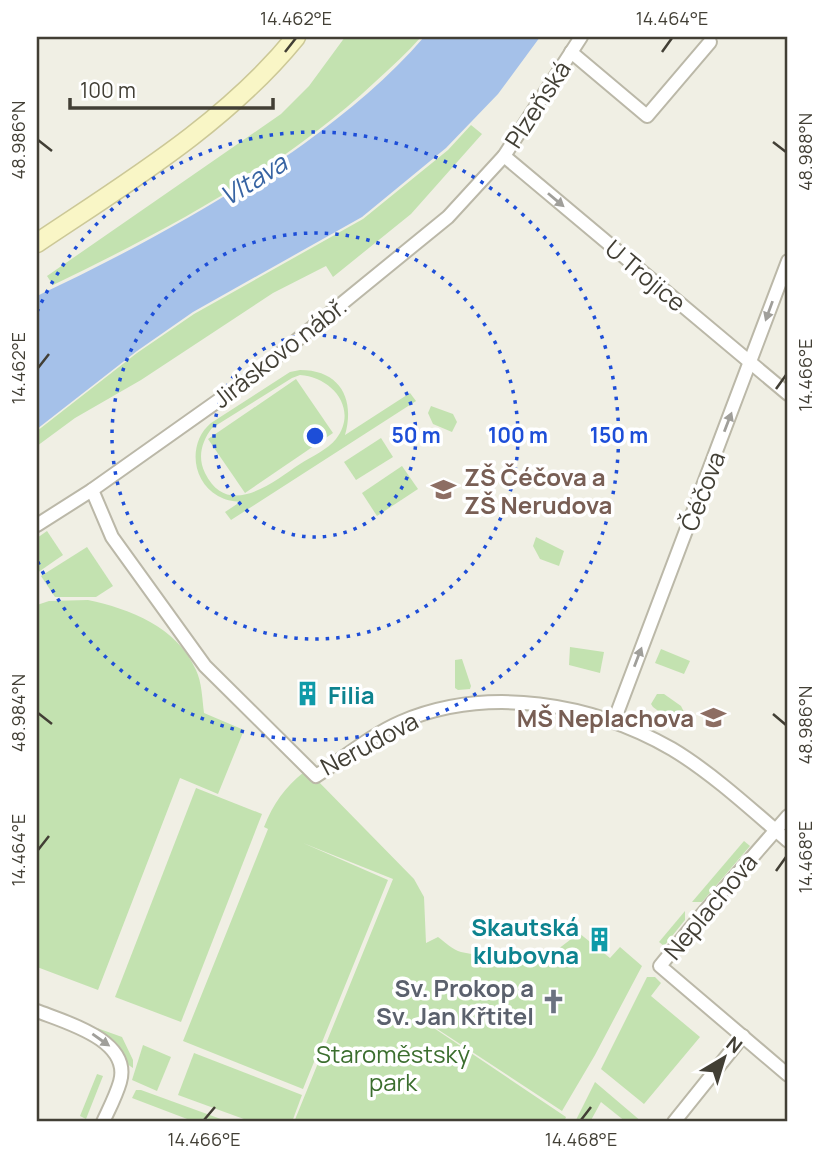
<svg xmlns="http://www.w3.org/2000/svg" width="825" height="1159" font-family="Manrope,sans-serif">
	<style>
		.green { fill: #c3e2b0; fill-rule: evenodd }
		.water { fill: #a5c1e9 }
		.lines { fill: none; stroke-linecap: round; stroke-linejoin: round }
		.street-casing { stroke: #bbb8a8; stroke-width: 16 }
		.secondary-casing { stroke: #ccc897; stroke-width: 21 }
		.street { stroke: #fff; stroke-width: 12 }
		.secondary { stroke: #f9f6c6; stroke-width: 18 }
		.oneway { fill: #a09f9a }
		.ticks { fill: none; stroke: #423f35; stroke-width: 2.5 }
		.ring { fill: none; stroke: #1d4ed8; stroke-width: 3.5; stroke-dasharray: 3.5 7 }
		.labels { text-anchor: middle; dominant-baseline: central; stroke-width: 7; stroke-linejoin: round; paint-order: stroke }
		.street-label { font-size: 24px; fill: #423f35; stroke: #fff }
		.education-label { font-size: 24px; font-weight: bold; fill: #785e54; stroke: #fff; text-anchor: start }
		.culture-label { font-size: 24px; font-weight: bold; fill: #0d838f; stroke: #fff; text-anchor: start }
		.worship-label { font-size: 24px; font-weight: bold; fill: #5b616d; stroke: #fff; text-anchor: end }
		.park-label { font-size: 24px; fill: #3b6e2e; stroke: #fff }
		.water-label { font-size: 26px; font-style: italic; fill: #3864a3; stroke: #fff }
		.centre { fill: #1d4ed8; stroke: #fff; stroke-width: 3.5 }
		.ring-label { font-size: 21px; text-anchor: middle; font-weight: bold; fill: #1d4ed8; stroke: #fff; stroke-width: 7; stroke-linejoin: round; paint-order: stroke }
		.neatline { fill: none; stroke: #423f35; stroke-width: 2.5 }
		.ticks-label { font-size: 18px; text-anchor: middle; fill: #423f35 }
	</style>
	<rect width="100%" height="100%" fill="#f0efe4"/>
	<g class="green">
		<path d="M345,37H421C407,53 391,67 375,82C282,169 167,230 53,285L47,276L281,114L309,86Z"/>
		<polygon points="471,125 482,134 411,214 333,277 326,266 273,293 141,380 75,418 37,446 37,431 137,353 194,314 363,219 448,150"/>
		<path d="M300,370C341,370 355,400 345,435L410,393L416,401L231,520L225,512L240,502C232,501 225,500 218,496C191,481 188,442 211,423L290,372ZM300,375C332,377 359,409 336,439C328,449 311,457 300,464C273,482 228,520 205,473C197,457 202,441 212,428L292,378Z"/>
		<polygon points="296,379 333,433 245,493 208,439"/>
		<polygon points="431,406 453,414 457,422 452,432 433,424 428,413"/>
		<polygon points="381,438 393,457 356,480 344,462"/>
		<polygon points="402,466 418,489 377,516 362,493"/>
		<polygon points="47,531 63,555 37,573 37,538"/>
		<polygon points="536,537 564,551 559,566 540,559 533,546"/>
		<polygon points="87,547 113,586 96,597 55,597 41,576"/>
		<path d="M88,600C130,609 177,627 196,670C202,683 202,698 204,713L244,730L218,794L180,778L98,990L37,967V605L49,601Z"/>
		<polygon points="570,647 604,652 600,673 569,665"/>
		<polygon points="661,649 690,661 684,674 655,663"/>
		<polygon points="462,659 471,686 470,689 458,690 455,688 455,660"/>
		<polygon points="657,694 664,694 681,706 685,714 677,725 653,707 651,704"/>
		<path d="M304,772L315,778L414,879L424,897L426,943L438,937C445,942 453,950 461,952C490,959 520,953 549,956L579,933L610,958L620,947L642,966L595,1055L562,1111L425,1021V1017L422,1020L566,1117L564,1122H294L393,879L303,843L388,880L303,1089L183,1041L268,829L264,827C273,804 285,787 304,772Z"/>
		<polygon points="196,788 262,814 181,1022 115,997"/>
		<polygon points="744,841 750,846 702,902 692,902"/>
		<polygon points="685,911 685,920 664,946 659,942"/>
		<polygon points="647,977 655,977 661,983 651,996 700,1037 644,1104 601,1069"/>
		<polygon points="97,1028 122,1037 133,1060 133,1068 127,1064 119,1047"/>
		<polygon points="143,1045 171,1057 157,1091 132,1080"/>
		<polygon points="194,1053 302,1095 292,1122 252,1122 178,1095"/>
		<polygon points="97,1074 103,1076 86,1119 80,1116"/>
		<polygon points="595,1082 642,1122 626,1122 601,1102 590,1122 575,1122"/>
		<polygon points="136,1090 141,1090 229,1122 195,1122 132,1098"/>
	</g>
	<path class="water" d="M424,37H540L498,94L446,148L362,217L193,312L137,351L37,429V296C130,252 221,203 305,143C347,112 390,77 424,37Z"/>
	<g class="lines">
		<defs>
			<g id="street">
				<polyline points="571,52 647,116 710,42"/>
				<polyline points="504,156 788,394"/>
				<path d="M92,490L112,537L205,666L316,776C344,758 371,735 401,722C488,685 592,703 672,749C712,773 752,810 788,841"/>
				<polyline points="37,525 92,490 253,376 448,217 504,156 581,37"/>
				<polyline points="614,721 788,261"/>
				<polyline points="788,816 699,918 660,966 788,1075"/>
				<path d="M37,1011C65,1022 132,1040 120,1082C116,1096 109,1109 103,1122"/>
				<polyline points="674,1122 743,1036"/>
			</g>
			<path id="secondary" d="M37,243C128,182 226,123 296,37"/>
		</defs>
		<use href="#street" class="street-casing"/>
		<use href="#secondary" class="secondary-casing"/>
		<use href="#street" class="street"/>
		<use href="#secondary" class="secondary"/>
	</g>
	<defs><path id="oneway-solid" d="M-6-.8H1V-3.2L6.5 0L1 3.2V.8H-6Z" transform="scale(1.75)"/></defs>
	<g class="oneway">
		<use href="#oneway-solid" transform="translate(556 200) rotate(40)"/>
		<use href="#oneway-solid" transform="translate(769 311) rotate(110)"/>
		<use href="#oneway-solid" transform="translate(728 422) rotate(-69)"/>
		<use href="#oneway-solid" transform="translate(638 657) rotate(-69)"/>
		<use href="#oneway-solid" transform="translate(101 1040) rotate(35)"/>
	</g>
	<path class="ticks" d="M285,52L296,38M662,52L672,38M38,140L52,151M773,142L786,152M38,368L49,354M776,389L786,375M38,713L52,724M773,714L786,725M38,850L49,836M776,871L786,857M204,1120L215,1107M581,1120L591,1107"/>
	<g class="ring">
		<circle cx="315" cy="436" r="101"/>
		<circle cx="315" cy="436" r="203"/>
		<path d="M37 312A304 304 0 1 1 37 560"/>
	</g>
	<defs>
		<symbol id="school-bare" viewBox="-9 -9 18 18"><path d="M0-5L7-2L0 1L-7-2ZM-4 1L0 2.5L4 1V4Q0 6-4 4Z" fill="#8d6e63" stroke="#fff" stroke-width="2.5" paint-order="stroke"/></symbol>
		<symbol id="building-bare" viewBox="-9 -9 18 18"><path d="M-4-6H4V6H1V3H-1V6H-4ZM-2.5-4.3h1.7v1.8h-1.7ZM.8-4.3h1.7v1.8H.8ZM-2.5-1h1.7V.8h-1.7ZM.8-1h1.7V.8H.8Z" fill="#0f9aa8" stroke="#fff" stroke-width="2.5" paint-order="stroke"/></symbol>
		<symbol id="church-bare" viewBox="-9 -9 18 18"><path d="M-1.2-6h2.4v3.5h3.3v2.4h-3.3V6h-2.4V-.1h-3.3v-2.4h3.3Z" fill="#6b7280" stroke="#fff" stroke-width="2.5" paint-order="stroke"/></symbol>
	</defs>
	<g fill-rule="evenodd">
		<use href="#school-bare" x="426" y="472" width="35" height="35"/>
		<use href="#building-bare" x="290" y="676" width="35" height="35"/>
		<use href="#school-bare" x="696" y="700" width="35" height="35"/>
		<use href="#building-bare" x="582" y="922" width="35" height="35"/>
		<use href="#church-bare" x="536" y="984" width="35" height="35"/>
	</g>
	<g class="labels">
		<g class="street-label">
			<text transform="translate(537 104) rotate(-57)">Plzeňská</text>
			<text transform="translate(646 275) rotate(40)">U Trojice</text>
			<text transform="translate(279 352) rotate(-38)">Jiráskovo nábř.</text>
			<text transform="translate(702 491) rotate(-69)">Čéčova</text>
			<text transform="translate(369 743) rotate(-28)">Nerudova</text>
			<text transform="translate(710 906) rotate(-50)">Neplachova</text>
		</g>
		<g class="education-label">
			<text x="464" y="476">ZŠ Čéčova a<tspan x="464" dy="28">ZŠ Nerudova</tspan></text>
			<text x="694" y="717" text-anchor="end">MŠ Neplachova</text>
		</g>
		<g class="culture-label">
			<text x="328" y="694">Filia</text>
			<text x="579" y="926" text-anchor="end">Skautská<tspan x="579" dy="28">klubovna</tspan></text>
		</g>
		<g class="worship-label">
			<text x="534" y="987">Sv. Prokop a<tspan x="534" dy="28">Sv. Jan Křtitel</tspan></text>
		</g>
		<g class="park-label">
			<text x="393" y="1053">Staroměstský<tspan x="393" dy="28">park</tspan></text>
		</g>
		<g class="water-label">
			<text transform="translate(253 179) rotate(-32)">Vltava</text>
		</g>
	</g>
	<circle cx="315" cy="436" r="10" class="centre"/>
	<g class="ring-label">
		<text x="416" y="443">50 m</text>
		<text x="518" y="443">100 m</text>
		<text x="619" y="443">150 m</text>
	</g>
	<rect width="825" height="1159" fill="none" stroke="#ffffff" stroke-width="77"/>
	<g transform="translate(724 1058) rotate(38)" stroke="#ffffff" stroke-width="5" paint-order="stroke">
	<path d="M0-5L12 26L0 18L-12 26Z" fill="#423f35"/>
	<text y="-10" font-size="19" font-weight="bold" text-anchor="middle" fill="#423f35">N</text>
	</g>
	<path d="M70 98v10h203v-10" fill="none" stroke="#423f35" stroke-width="3.5"/>
	<text x="80" y="98" font-size="21" fill="#423f35" stroke="#ffffff" stroke-width="5" paint-order="stroke">100 m</text>
	<rect x="38" y="38" width="748" height="1082" class="neatline"/>
	<g class="ticks-label">
		<text x="296" y="25">14.462°E</text>
		<text x="672" y="25">14.464°E</text>
		<text transform="translate(19 140) rotate(-90)" y="6">48.986°N</text>
		<text transform="translate(806 152) rotate(-90)" y="6">48.988°N</text>
		<text transform="translate(19 368) rotate(-90)" y="6">14.462°E</text>
		<text transform="translate(806 375) rotate(-90)" y="6">14.466°E</text>
		<text transform="translate(19 713) rotate(-90)" y="6">48.984°N</text>
		<text transform="translate(806 725) rotate(-90)" y="6">48.986°N</text>
		<text transform="translate(19 850) rotate(-90)" y="6">14.464°E</text>
		<text transform="translate(806 857) rotate(-90)" y="6">14.468°E</text>
		<text x="204" y="1146">14.466°E</text>
		<text x="581" y="1146">14.468°E</text>
	</g>
</svg>
